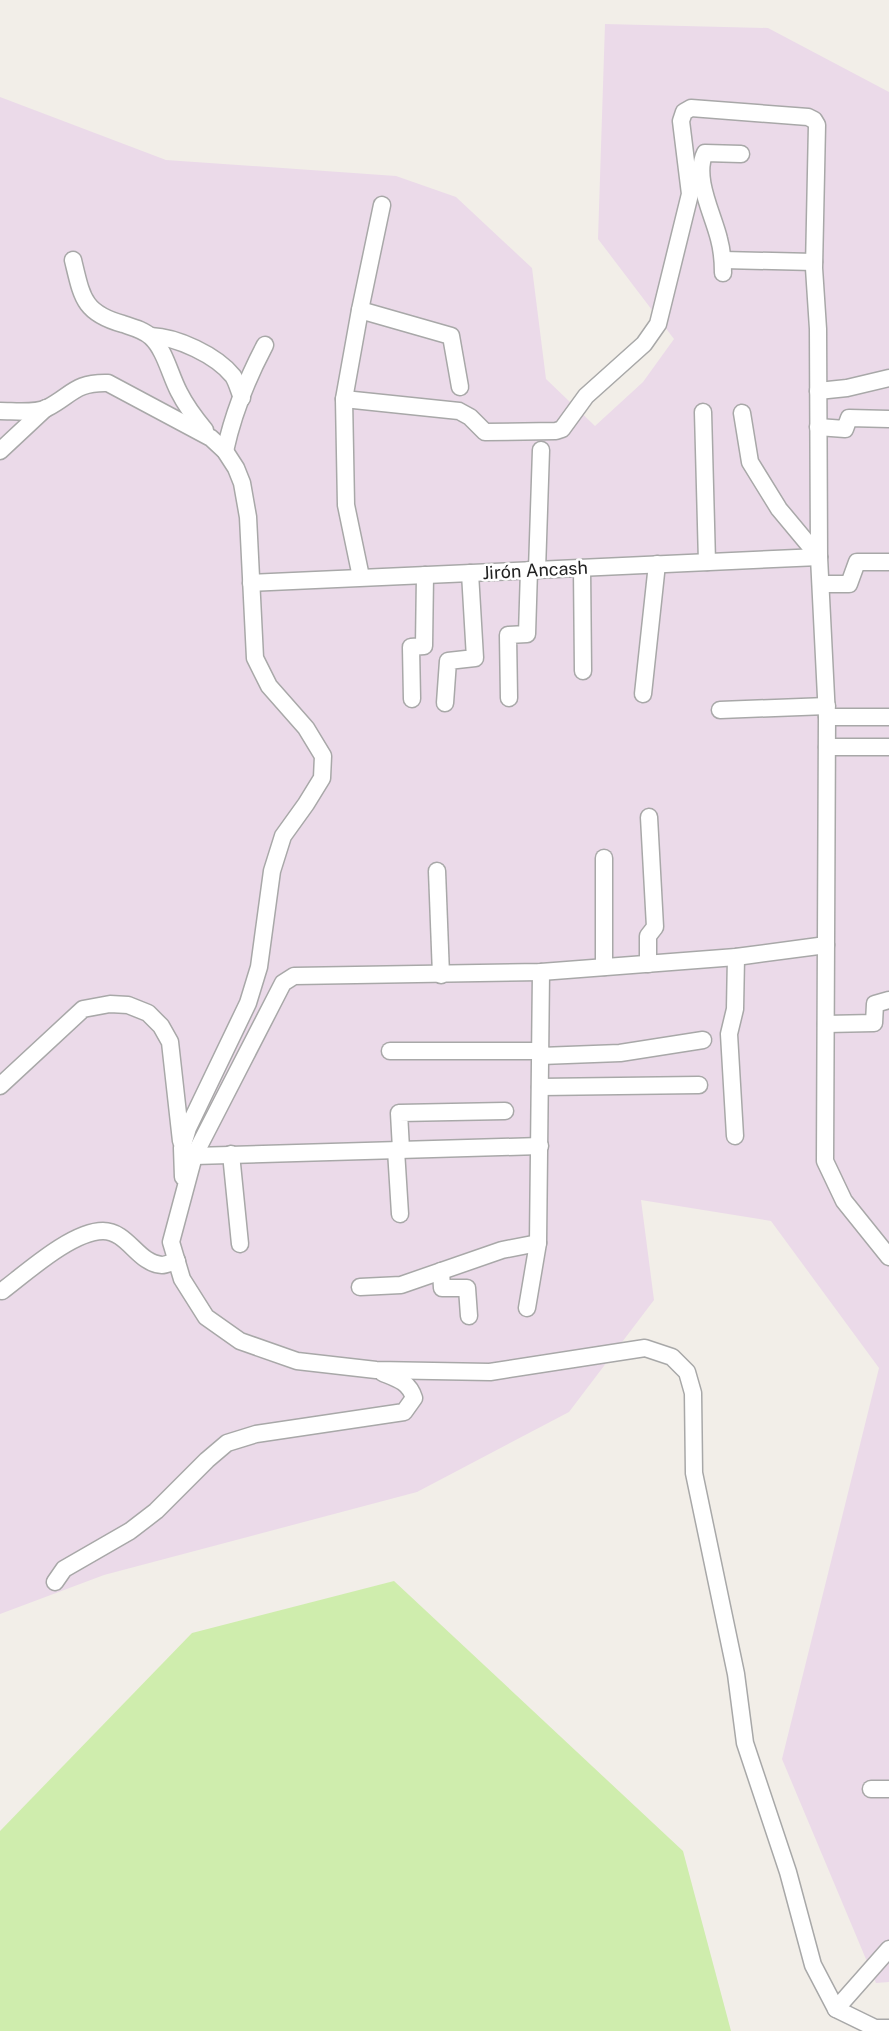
<svg xmlns="http://www.w3.org/2000/svg" width="889" height="2031" font-family="'Public Sans',sans-serif">
	<style>
		.industrial { fill: #ebdae9 }
		.grass { fill: #cfedad }
		.lines { fill: none; stroke-linecap: round; stroke-linejoin: round }
		.minor-casing { stroke: #a8a8a8; stroke-width: 19 }
		.minor { stroke: #fff; stroke-width: 16 }
		.labels { text-anchor: middle; dominant-baseline: central; stroke-width: 5; stroke-linejoin: round; paint-order: stroke }
		.street-label { font-size: 18px; fill: #212121; stroke: #fff }
	</style>
	<rect width="100%" height="100%" fill="#f2eee8"/>
	<polygon class="industrial" points="605,24 768,28 889,92 889,1982 876,1983 782,1759 879,1368 771,1221 641,1200 654,1300 569,1412 417,1492 104,1575 0,1614 0,97 166,160 396,176 456,197 532,268 546,379 595,426 643,382 674,339 598,239"/>
	<polygon class="grass" points="394,1581 683,1851 731,2031 0,2031 0,1831 192,1633"/>
	<g class="lines">
		<defs>
			<g id="minor">
				<path d="M73,260C82,297 83,313 123,324C132,327 144,330 151,337C165,350 170,375 179,392C186,406 195,418 205,430"/>
				<polyline points="723,260 814,262"/>
				<path d="M723,273C723,262 722,250 719,239C713,214 693,177 705,153L741,154"/>
				<polyline points="360,310 451,336 460,387"/>
				<path d="M151,336C177,337 216,355 233,376C237,382 239,391 242,398"/>
				<polyline points="818,391 847,388 889,378"/>
				<polyline points="344,399 459,411 470,417 485,432 556,431 562,429 586,396 644,344 658,324 690,194 681,121 684,112 691,108 808,117 814,120 817,125 814,268 818,329 819,557 827,717 825,1161 844,1201 889,1257"/>
				<path d="M0,411C14,411 34,414 47,408C72,395 75,382 108,383L211,438L225,451L236,468L242,483L248,517L255,658L269,686L306,728L323,756L322,778L306,804L283,836L272,871L259,967L248,1003L188,1128L182,1148L183,1177"/>
				<polyline points="703,412 707,562"/>
				<polyline points="742,413 750,462 779,509 819,557"/>
				<polyline points="818,427 845,429 849,418 889,419"/>
				<polyline points="0,451 46,408"/>
				<path d="M225,451C233,414 247,379 265,345"/>
				<polyline points="582,568 583,671"/>
				<polyline points="537,570 541,450"/>
				<polyline points="361,577 346,505 344,399 360,310 382,205"/>
				<polyline points="251,583 819,557"/>
				<polyline points="821,584 849,584 857,562 889,562"/>
				<polyline points="643,694 657,564"/>
				<polyline points="509,698 508,635 527,634 529,570"/>
				<polyline points="412,699 411,647 424,646 425,575"/>
				<polyline points="445,703 448,661 475,658 470,573"/>
				<polyline points="720,710 827,706"/>
				<polyline points="827,717 889,717"/>
				<polyline points="827,747 889,747"/>
				<polyline points="437,871 441,975"/>
				<polyline points="826,945 736,957 541,972 294,976 283,983 194,1156 171,1242 182,1279 206,1317 240,1341 297,1361 376,1370 490,1372 645,1348 672,1357 687,1372 693,1393 694,1473 736,1674 745,1743 788,1872 813,1965 836,2009 875,2028 889,2028"/>
				<polyline points="648,964 648,936 655,927 649,817"/>
				<polyline points="604,967 604,858"/>
				<polyline points="826,1024 874,1023 875,1004 889,1000"/>
				<polyline points="390,1051 541,1051"/>
				<polyline points="541,1056 620,1053 703,1040"/>
				<polyline points="0,1086 83,1009 110,1004 128,1005 148,1013 161,1026 170,1042 181,1141"/>
				<polyline points="540,1087 699,1085"/>
				<polyline points="735,1136 729,1034 735,1009 736,957"/>
				<polyline points="401,1149 399,1113 505,1111"/>
				<polyline points="396,1150 400,1214"/>
				<polyline points="231,1154 240,1244"/>
				<polyline points="194,1156 540,1146"/>
				<polyline points="441,1271 442,1288 467,1288 469,1316"/>
				<polyline points="360,1287 401,1285 502,1250 538,1243"/>
				<path d="M2,1291C26,1273 72,1231 103,1231C128,1231 138,1264 162,1265C166,1265 172,1262 177,1261"/>
				<polyline points="527,1308 538,1243 541,972"/>
				<path d="M55,1582L64,1569L130,1531L156,1511L207,1460L227,1443L256,1434L404,1412L414,1398C409,1382 398,1379 383,1373"/>
				<polyline points="871,1789 889,1789"/>
				<polyline points="836,2009 889,1949"/>
			</g>
		</defs>
		<use href="#minor" class="minor-casing"/>
		<use href="#minor" class="minor"/>
	</g>
	<g class="labels">
		<g class="street-label">
			<text transform="translate(535 570) rotate(-3)">Jirón Ancash</text>
		</g>
	</g>
</svg>
